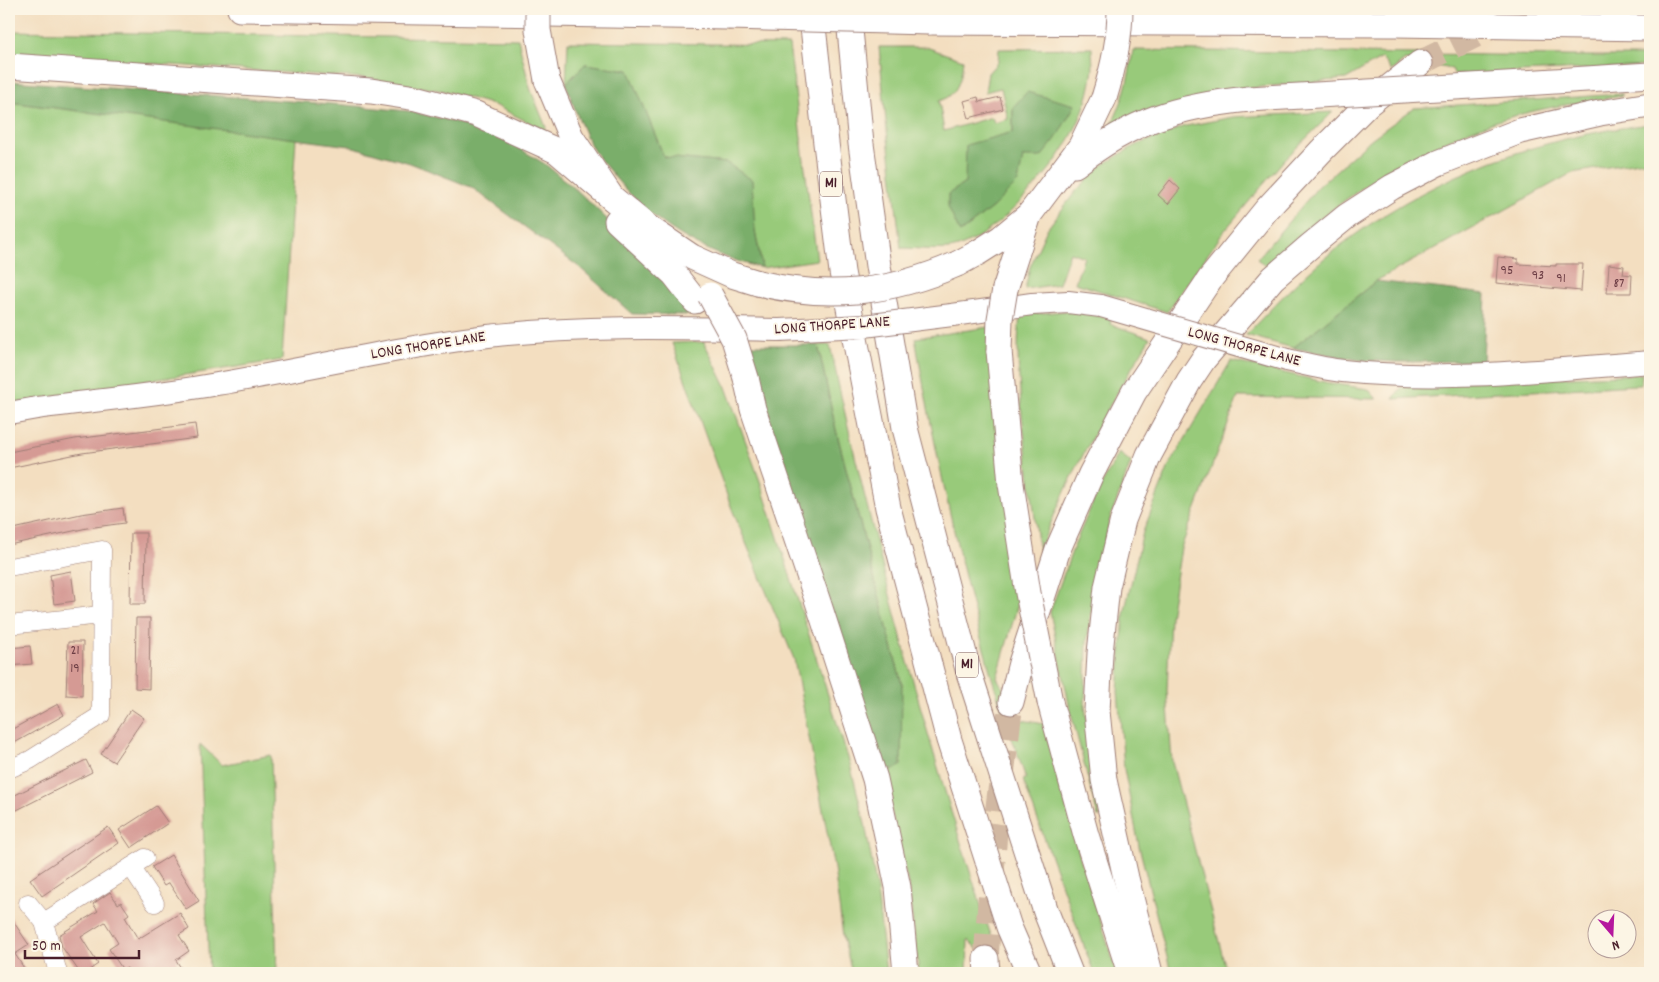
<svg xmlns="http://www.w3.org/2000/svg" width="1659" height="982" font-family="Dekko,sans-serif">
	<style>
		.green { fill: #98ca7a; stroke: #717452; fill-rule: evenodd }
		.forest { fill: #7aae6a; stroke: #62664a }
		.building { fill: #d59a94 }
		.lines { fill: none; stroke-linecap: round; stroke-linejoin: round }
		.highway-tunnel { stroke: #d1b8a2; stroke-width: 25; stroke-dasharray: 25 12; stroke-linecap: butt }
		.minor-casing { stroke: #9e7e76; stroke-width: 19 }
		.major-casing { stroke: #9e7e76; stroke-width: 24 }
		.highway-casing { stroke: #9e7e76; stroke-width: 27 }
		.minor { stroke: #fff; stroke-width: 18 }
		.major { stroke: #fff; stroke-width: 22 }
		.highway { stroke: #fff; stroke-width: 25 }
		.major-bridge-casing { stroke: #9e7e76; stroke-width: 24; stroke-linecap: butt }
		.highway-bridge-casing { stroke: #9e7e76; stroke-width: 27; stroke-linecap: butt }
		.major-bridge { stroke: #fff; stroke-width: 22 }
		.highway-bridge { stroke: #fff; stroke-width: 25 }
		.labels { text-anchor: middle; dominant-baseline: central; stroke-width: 4; stroke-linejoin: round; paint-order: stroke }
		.number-label { font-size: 14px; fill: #6d3e45 }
		.shield { fill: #fcf5e5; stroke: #7f5f63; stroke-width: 1 }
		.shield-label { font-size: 15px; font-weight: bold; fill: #4a1f2b }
		.street-label { font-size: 16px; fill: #4a1f2b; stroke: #fcf5e5 }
	</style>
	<rect width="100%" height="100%" fill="#fcf5e5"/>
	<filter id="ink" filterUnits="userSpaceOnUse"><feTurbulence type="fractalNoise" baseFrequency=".02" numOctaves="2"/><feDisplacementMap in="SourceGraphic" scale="10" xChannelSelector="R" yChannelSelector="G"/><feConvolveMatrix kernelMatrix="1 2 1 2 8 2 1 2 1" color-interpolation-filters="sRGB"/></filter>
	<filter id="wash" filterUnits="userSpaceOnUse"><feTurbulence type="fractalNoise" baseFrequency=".0096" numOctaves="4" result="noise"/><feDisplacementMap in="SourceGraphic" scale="20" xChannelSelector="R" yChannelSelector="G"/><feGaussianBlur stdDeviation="1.12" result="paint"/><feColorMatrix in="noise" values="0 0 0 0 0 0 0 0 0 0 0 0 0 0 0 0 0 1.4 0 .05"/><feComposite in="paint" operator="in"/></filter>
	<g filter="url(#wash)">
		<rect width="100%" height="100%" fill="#f3dec0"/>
		<g class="green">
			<polygon points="9,31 518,39 530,88 546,127 544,130 494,105 445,91 366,78 9,54"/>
			<polygon points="568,42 789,45 817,260 762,268 755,230 726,163 664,157 628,70 585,64 566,84"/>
			<path d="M879,47H926L963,60C961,78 959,95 939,101L944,131L992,117L994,123L1008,119L1001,88L985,92L988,73L998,62L999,49L1092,48C1092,57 1094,67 1092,75C1085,126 1055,167 1020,202C1003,220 982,238 958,247C945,252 916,248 901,248L886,122ZM1013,107L1018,182L994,206L960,233L948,195L965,183L1013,132Z"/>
			<path d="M1133,50L1567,56H1650V66L1455,75L1452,69L1405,60L1391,71L1382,58L1346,79L1250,88L1109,129C1123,104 1129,79 1133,50Z"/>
			<path d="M1622,94V96C1584,102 1544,107 1507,118C1437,139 1371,178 1315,223C1298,237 1283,252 1266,266L1257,259L1318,187L1371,139L1414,108Z"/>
			<polygon points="9,102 296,138 282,360 100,388 9,405"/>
			<polygon points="1333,112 1284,160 1225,230 1167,312 1075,283 1084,257 1070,252 1059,284 1025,289 1030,267 1047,229 1076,191 1101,166 1134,146 1186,126 1233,117"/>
			<path d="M1650,124V160L1572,173L1376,281L1293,348L1246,335C1279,300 1312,265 1352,237C1441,172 1541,137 1650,124Z"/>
			<path d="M1065,311L1111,318L1110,324L1150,338C1108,406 1068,477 1039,552C1034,506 1027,461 1022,415C1019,381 1016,349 1020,315Z"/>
			<path d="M989,327L1019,600L997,678L1022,720L1044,724L1081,860L1117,973H1094L1023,780L1026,779C1015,745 1002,712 992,678C960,566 935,453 915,338Z"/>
			<polygon points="704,342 726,387 761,484 850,764 865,824 877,890 886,973 852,973 843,936 834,868 794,659 732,509 672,343"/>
			<path d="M818,345H830C848,431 869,515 891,599C924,725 961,850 1004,973H998V970L968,940L967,973H919L908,884L879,757L902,685L836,430Z"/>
			<polygon points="1231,361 1329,383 1368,389 1377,399 1238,397 1181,548 1170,617 1167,691 1172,762 1227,973 1171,973 1139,846 1124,769 1118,691 1124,614 1143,532 1169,466"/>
			<polygon points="1642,374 1641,385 1636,385 1393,399 1400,389 1411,384"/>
			<polygon points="1119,453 1131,462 1110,519 1096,579 1087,642 1085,706 1100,817 1098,817 1070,709 1050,612 1075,543 1099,489"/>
			<polygon points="200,744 222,765 271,755 277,973 209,973"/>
		</g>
		<g class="forest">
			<path d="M585,64L629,70L664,157L727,163L752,180L755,230L762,268C700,253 653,224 613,175C607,167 599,159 594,151C582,130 574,107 566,84Z"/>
			<polygon points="9,81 345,105 408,111 452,121 504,139 545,164 580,193 669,279 690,315 632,314 579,267 471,187 410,163 350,146 9,102"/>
			<polygon points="1027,92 1075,105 1055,140 1041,157 1023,157 1018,182 994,206 960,233 948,207 948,194 965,183 966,145 1013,132 1013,107"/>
			<polygon points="1376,281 1486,294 1483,361 1398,362 1359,360 1293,348"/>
			<polygon points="748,345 818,345 836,430 902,685 901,766 891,770 879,757 753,378 759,376"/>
		</g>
		<g id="blocks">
			<g class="building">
				<polygon points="978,97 979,102 1000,97 1003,109 969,118 964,101"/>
				<polygon points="1170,180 1180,189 1168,204 1158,195"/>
				<polygon points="1498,257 1518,259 1518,264 1556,266 1556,264 1583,264 1581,291 1496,283"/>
				<polygon points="1609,264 1624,266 1623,274 1632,275 1631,293 1607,293"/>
				<polygon points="195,424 197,438 82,453 9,468 9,452 75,439"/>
				<polygon points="123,508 125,523 87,528 9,545 9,530 81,514"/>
				<polygon points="131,533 146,533 145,604 130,604"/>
				<polygon points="71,571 75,601 54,604 50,575"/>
				<polygon points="136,618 150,618 149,689 135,688"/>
				<polygon points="68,642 83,642 82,696 66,695"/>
				<polygon points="30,646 32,664 9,666 9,648"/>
				<polygon points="58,704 64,715 9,746 9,731"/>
				<polygon points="131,709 144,718 114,762 101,754"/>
				<polygon points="86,760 92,772 9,814 9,798"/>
				<polygon points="156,806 168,823 131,848 119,830"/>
				<polygon points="108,827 119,843 42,896 30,879"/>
				<polygon points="171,855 199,901 186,909 169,883 164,886 152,867"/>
				<polygon points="110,892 118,904 121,902 129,914 125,917 138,939 180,913 189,929 179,935 189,951 176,960 184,973 131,973 127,968 123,970 109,949 118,943 105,922 81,937 98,964 85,973 80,973 62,947 59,935 98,911 93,904"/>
				<polygon points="9,915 29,945 15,954 27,973 12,973 9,969"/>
			</g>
		</g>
	</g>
	<g filter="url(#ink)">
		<use href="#blocks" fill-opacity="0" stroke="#9e7e76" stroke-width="1"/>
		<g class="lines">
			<g class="highway-tunnel">
				<polyline points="1420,63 1528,9"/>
				<polyline points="986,959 995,831 1011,702"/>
			</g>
			<defs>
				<g id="minor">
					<polyline points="9,567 102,550 101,715 30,760 9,769"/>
					<polyline points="9,625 101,615"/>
					<polyline points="131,867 155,903"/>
					<polyline points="28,903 44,922 58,973"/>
					<polyline points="44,922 145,858"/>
				</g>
				<g id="major">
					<polyline points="952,315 1032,304 1068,302 1101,306"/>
					<path d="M1287,360C1305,364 1324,369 1343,371C1445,382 1549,370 1650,362"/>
					<path d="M9,413L37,408C97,400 157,395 217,384C307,369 397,347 488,336C585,325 681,328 779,330"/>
				</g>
				<g id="highway">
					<polyline points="240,9 728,17"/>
					<polyline points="811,9 826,143 842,272 888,508 949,740 1009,927 1029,973"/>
					<polyline points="848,9 861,144 878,266 905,428 969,673 1046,912 1070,973"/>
					<polyline points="929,22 1396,24 1650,28"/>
					<polyline points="9,66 371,91 416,98 476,114 546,146 557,151 612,198"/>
					<polyline points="547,80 571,137 612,198 646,226 692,257 732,275 758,283"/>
					<polyline points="1523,83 1650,75"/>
					<path d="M1075,165C1132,120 1178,106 1249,99"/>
					<polyline points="617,221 674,274 695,301"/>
					<polyline points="957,264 979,252 1001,238 1029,215 1081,146 1104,98"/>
					<polyline points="1005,289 1029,215"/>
					<polyline points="999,351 1011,484"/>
					<polyline points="746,378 753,409 818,602 875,779 898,887 906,973"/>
					<polyline points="1011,702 1021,663 1058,549 1091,474 1134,392 1210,279 1267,209 1322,150 1368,104 1420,63"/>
					<polyline points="1050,702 1086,835 1130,973"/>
					<polyline points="986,959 987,973"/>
					<polyline points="1150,973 1126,878 1104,780 1097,711 1100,653 1107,587 1123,520 1149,455 1189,381 1203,360 1273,278 1310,246 1347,216 1392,187 1438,163 1520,131 1600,113 1650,105"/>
				</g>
			</defs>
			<use href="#minor" class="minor-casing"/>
			<use href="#major" class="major-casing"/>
			<use href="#highway" class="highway-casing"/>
			<use href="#minor" class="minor"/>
			<use href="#major" class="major"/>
			<use href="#highway" class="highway"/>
			<defs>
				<g id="major-bridge">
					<polyline points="1101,306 1287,360"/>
					<polyline points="779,330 864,326 952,315"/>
				</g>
				<g id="highway-bridge">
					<polyline points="538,9 538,30 547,80"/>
					<polyline points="728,17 929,22"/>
					<path d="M1104,98C1113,69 1120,39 1120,9"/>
					<polyline points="1249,99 1523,83"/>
					<path d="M758,283C829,300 891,293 957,264"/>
					<polyline points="710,295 734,339 746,378"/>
					<polyline points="999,351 1000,319 1005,289"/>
					<polyline points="1011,484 1028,593 1050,702"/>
				</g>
			</defs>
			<use href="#major-bridge" class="major-bridge-casing"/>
			<use href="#highway-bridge" class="highway-bridge-casing"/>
			<use href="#major-bridge" class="major-bridge"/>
			<use href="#highway-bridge" class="highway-bridge"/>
		</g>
	</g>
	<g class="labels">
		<g class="number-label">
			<text x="1507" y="271">95</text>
			<text x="1538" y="276">93</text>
			<text x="1561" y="279">91</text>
			<text x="1619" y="284">87</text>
			<text x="75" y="651">21</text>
			<text x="75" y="669">19</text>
		</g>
		<g class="shield">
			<rect x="820" y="171.5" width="22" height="25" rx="4"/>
			<rect x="956" y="652.5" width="22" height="25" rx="4"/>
		</g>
		<g class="shield-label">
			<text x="831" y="184">M1</text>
			<text x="967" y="665">M1</text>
		</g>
		<g class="street-label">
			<text transform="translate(832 326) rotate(-4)">LONG THORPE LANE</text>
			<text transform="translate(428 346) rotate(-9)">LONG THORPE LANE</text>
			<text transform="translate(1244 347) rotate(15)">LONG THORPE LANE</text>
		</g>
	</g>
	<rect width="1659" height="982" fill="none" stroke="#fcf5e5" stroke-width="30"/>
	<g transform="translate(1612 934) rotate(161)"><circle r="24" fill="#fcf5e5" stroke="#b59f9b"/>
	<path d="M0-4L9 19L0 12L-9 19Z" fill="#b5179e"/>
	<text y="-8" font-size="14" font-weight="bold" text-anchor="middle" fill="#4a1f2b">N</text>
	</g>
	<path d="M25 950v8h114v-8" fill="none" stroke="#4a1f2b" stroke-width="2.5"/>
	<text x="32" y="950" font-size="15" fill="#4a1f2b" stroke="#fcf5e5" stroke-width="4" paint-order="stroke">50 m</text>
</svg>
